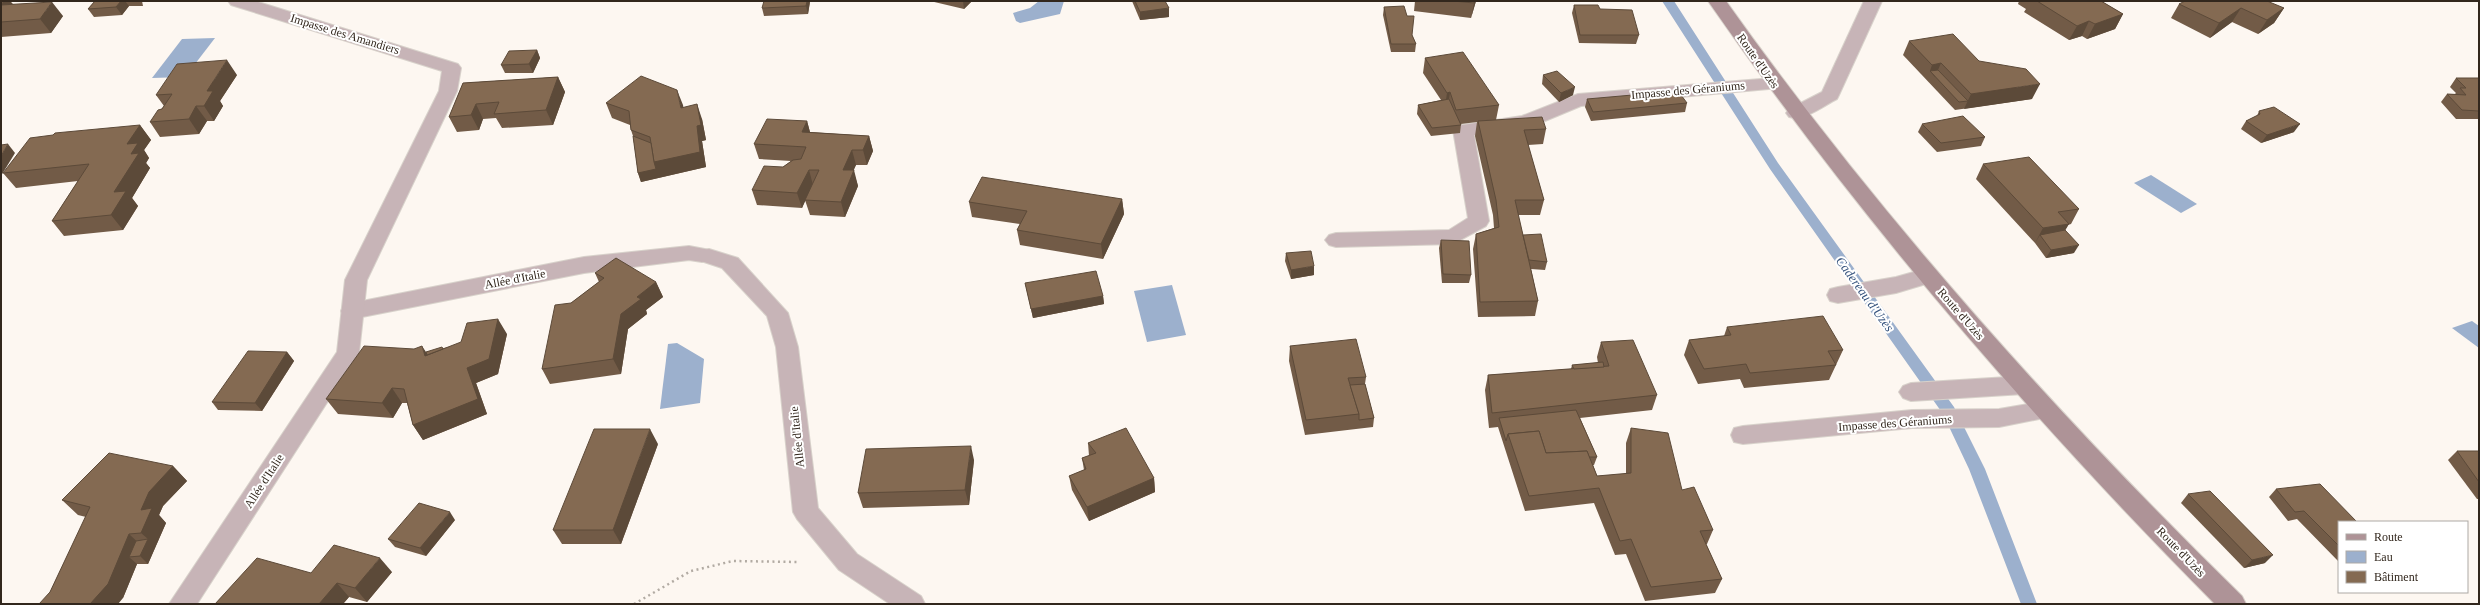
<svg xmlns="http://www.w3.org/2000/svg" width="2480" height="605" font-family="Georgia,serif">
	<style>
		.water { fill: #9cb0cd }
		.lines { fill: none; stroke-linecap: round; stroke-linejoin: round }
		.stream { fill: #9cb0cd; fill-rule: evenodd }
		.service-casing { stroke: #d8d2cb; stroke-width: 2 }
		.minor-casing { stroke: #d8d2cb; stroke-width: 2 }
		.secondary-casing { stroke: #d8d2cb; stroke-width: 2 }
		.path { stroke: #b2aba3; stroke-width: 2.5; stroke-dasharray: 2 3.5; stroke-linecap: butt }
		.service { fill: #c7b4b7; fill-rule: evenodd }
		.minor { fill: #c7b4b7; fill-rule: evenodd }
		.secondary { fill: #ae9397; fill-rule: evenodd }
		.wall { fill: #725b47 }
		.shaded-wall { fill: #5c4a39 }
		.building { fill: #846a52; stroke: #5c4a39 }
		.labels { text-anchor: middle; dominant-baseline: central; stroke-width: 4; stroke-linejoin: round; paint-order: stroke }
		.street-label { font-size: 12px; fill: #32271d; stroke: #fff }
		.water-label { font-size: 13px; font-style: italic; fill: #36537d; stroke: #fff }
	</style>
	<rect width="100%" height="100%" fill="#fdf7f1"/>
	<g class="water">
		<polygon points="1039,1 1064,1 1060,14 1020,23 1016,21 1013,13 1030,8"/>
		<polygon points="215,38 185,77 152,78 182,39"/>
		<polygon points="2151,175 2197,204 2181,213 2134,183"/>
		<polygon points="1172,285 1186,335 1147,342 1134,291"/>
		<polygon points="2472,321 2479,326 2479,348 2452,328"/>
		<polygon points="677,343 704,359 700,403 660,409 668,344"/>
	</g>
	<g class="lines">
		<polygon class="stream" points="1662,1 1674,1 1778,163 1954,407 1985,469 2037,604 2021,604 1969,469 1943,414 1770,169"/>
		<defs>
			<polygon id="service" points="689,246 710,250 713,255 710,260 702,262 689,260 584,273 352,319 344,317 341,311 344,305 352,303 584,257"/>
			<g id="minor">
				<polygon points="228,1 255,1 458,64 461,68 457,91 367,280 359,353 197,604 169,604 337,352 345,280 439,91 442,71 231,5"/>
				<path d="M1864,1H1882L1839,95L1837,99C1823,106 1805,121 1789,117L1786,113L1789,109L1822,92Z"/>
				<polygon points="1773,78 1780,80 1782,84 1780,88 1581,106 1533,126 1474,135 1489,221 1486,226 1453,244 1336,247 1329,245 1325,240 1329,235 1336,233 1449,230 1468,218 1453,130 1456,126 1522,116 1578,94"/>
				<polygon points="709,249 738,258 788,313 798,347 818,508 857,554 921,596 925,604 890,604 839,570 797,519 793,512 776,347 767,316 722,268 701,261 698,256 701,251"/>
				<polygon points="1928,268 1936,271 1939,276 1936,281 1896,293 1838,303 1830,301 1827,295 1830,289 1838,287 1896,277"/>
				<polygon points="2024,376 2032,379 2036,385 2032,391 2024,394 1911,401 1903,398 1899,392 1903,386 1911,383"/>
				<polygon points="2046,401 2054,404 2058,410 2054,416 1999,427 1912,428 1743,444 1734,442 1731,435 1734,428 1743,426 1912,410 1999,409"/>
			</g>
			<path id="secondary" d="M1708,1H1726C1878,215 2054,412 2242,596L2246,604H2215C2030,418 1858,217 1708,1Z"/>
		</defs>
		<use href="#service" class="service-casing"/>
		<use href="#minor" class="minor-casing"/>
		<use href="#secondary" class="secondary-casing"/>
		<polyline class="path" points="634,604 691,571 733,561 797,562"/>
		<use href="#service" class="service"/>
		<use href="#minor" class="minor"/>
		<use href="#secondary" class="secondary"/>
	</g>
	<g class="wall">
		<polygon points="1,1 10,1 13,4 63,16 51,33 1,37"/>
		<polygon points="95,1 142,1 143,6 129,6 122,15 94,17 88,9"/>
		<polygon points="930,1 972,1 964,9"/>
		<polygon points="1132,1 1165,1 1169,17 1140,20"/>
		<polygon points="1415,1 1476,1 1471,18 1414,11"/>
		<polygon points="2019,1 2101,1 2123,14 2115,29 2087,39 2082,36 2069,40 2024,12 2026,9 2018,4"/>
		<polygon points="810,2 808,14 764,16 762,8"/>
		<polygon points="2179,4 2284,8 2274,23 2258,34 2232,22 2210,38 2171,18"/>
		<polygon points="1574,5 1600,9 1639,35 1636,44 1579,43 1572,13"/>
		<polygon points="1384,7 1412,35 1416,44 1415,52 1391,52 1383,15"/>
		<polygon points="1909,41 1979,61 2032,99 1955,110 1903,55"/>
		<polygon points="537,50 540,58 533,73 505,73 501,65"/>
		<polygon points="1425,58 1499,105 1496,120 1546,129 1543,144 1528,145 1544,200 1540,215 1518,215 1523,235 1547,262 1545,270 1531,269 1538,301 1535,316 1478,317 1473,249 1476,234 1494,228 1493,215 1475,136 1477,122 1461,124 1460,133 1431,136 1417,114 1418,105 1441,100 1423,73"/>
		<polygon points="237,75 220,101 223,106 214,121 207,121 199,134 160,137 150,122 164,106 156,95"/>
		<polygon points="1543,75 1573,95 1559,102 1542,84"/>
		<polygon points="558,77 565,92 553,125 502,128 496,118 483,119 479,130 457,132 449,117 463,83"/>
		<polygon points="2456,78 2479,78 2479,119 2456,119 2441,102 2447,94 2455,94 2456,93 2450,87"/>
		<polygon points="1587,99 1687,103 1685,112 1591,121 1585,107"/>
		<polygon points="606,103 683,105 683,107 702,119 706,140 702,141 706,167 641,182 638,173 633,136 631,130 630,125 612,118"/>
		<polygon points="2259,111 2294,132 2261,143 2241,129 2246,121 2257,116"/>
		<polygon points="807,121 810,132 869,136 873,151 867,165 856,165 853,170 858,186 845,217 810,215 805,200 802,208 757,205 752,190 791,161 759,159 754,144"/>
		<polygon points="1922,124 1985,137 1981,146 1937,152 1918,132"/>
		<polygon points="140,125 151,140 144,150 149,158 146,163 150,168 132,198 138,206 123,230 64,236 52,221 78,181 16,188 3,173"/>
		<polygon points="1983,164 2079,209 2071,224 2068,225 2065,230 2074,253 2046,258 2035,243 1976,179"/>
		<polygon points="1122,199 1124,214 1103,259 1020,245 1017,230 1020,224 972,217 969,202"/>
		<polygon points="1441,240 1471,275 1469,283 1442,283 1439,248"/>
		<polygon points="1286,253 1314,275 1291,279 1285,261"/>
		<polygon points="595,273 656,282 663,297 646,310 647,314 628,329 621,374 550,384 542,369 571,303 599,282"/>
		<polygon points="1025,283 1103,296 1104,304 1033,318"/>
		<polygon points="1727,327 1843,350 1829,380 1744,388 1740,379 1698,384 1684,355 1689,340 1724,336"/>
		<polygon points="507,334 498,374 476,383 487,414 423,440 413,425 407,403 402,403 393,418 338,414 326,399 426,352"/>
		<polygon points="1601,342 1657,395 1652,410 1580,418 1597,457 1594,465 1593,465 1597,476 1626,474 1626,443 1631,428 1682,490 1713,530 1707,544 1706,544 1722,579 1715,593 1645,601 1626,554 1615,555 1594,503 1525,511 1498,427 1489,428 1485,390 1488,375 1571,369 1572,365 1598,363 1597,357"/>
		<polygon points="1290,346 1366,377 1365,384 1374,418 1373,427 1305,435 1289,361"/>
		<polygon points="287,352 294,361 262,411 218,410 212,402"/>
		<polygon points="1088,443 1154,478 1155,492 1089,521 1072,490 1069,476 1084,470 1082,458 1089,456"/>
		<polygon points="658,444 621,544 562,544 553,530"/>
		<polygon points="2457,451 2479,451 2479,499 2477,499 2448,460"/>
		<polygon points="974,460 969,505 863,508 858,493"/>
		<polygon points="173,466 187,481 163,506 159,515 166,523 148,564 137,564 123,598 50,592 86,517 78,515 62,500"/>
		<polygon points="2276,489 2339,522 2339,562 2297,519 2288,521 2269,497"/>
		<polygon points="2188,494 2265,563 2244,568 2181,503"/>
		<polygon points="455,520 426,556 395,547 388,539"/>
		<polygon points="392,572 367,602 349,597 343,604 215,604 311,573"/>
	</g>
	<g class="shaded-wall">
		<polygon points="4,1 10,1 18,11 1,5"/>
		<polygon points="121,1 125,1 129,6 122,15 116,7"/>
		<polygon points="807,1 810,1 808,14 806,6"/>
		<polygon points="963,1 972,1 964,9"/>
		<polygon points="1474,1 1476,1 1471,18 1474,3"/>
		<polygon points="52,2 63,16 51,33 40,19"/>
		<polygon points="1169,8 1169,17 1140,20 1140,12"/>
		<polygon points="2241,8 2232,22 2210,38 2219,23"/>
		<polygon points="2284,8 2274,23 2258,34 2267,20"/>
		<polygon points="2123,14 2115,29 2087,39 2095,24"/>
		<polygon points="2089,21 2082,36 2069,40 2077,26"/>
		<polygon points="537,50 540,58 533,73 529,64"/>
		<polygon points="227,60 237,75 220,101 223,106 214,121 204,106 207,91"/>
		<polygon points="1941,63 1935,77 1930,71 1932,65"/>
		<polygon points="558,77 565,92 553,125 546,110"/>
		<polygon points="2040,84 2032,99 1964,109 1971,94"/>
		<polygon points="1575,87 1573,95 1559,102 1561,93"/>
		<polygon points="677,90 683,105 686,123 681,108"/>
		<polygon points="1450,92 1448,107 1445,107 1447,93"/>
		<polygon points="476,104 483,119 479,130 471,115"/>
		<polygon points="697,104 702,119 706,140 702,141 706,167 641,182 638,173 654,162 697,126"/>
		<polygon points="196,106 207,121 199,134 189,119"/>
		<polygon points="807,121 811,136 802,132"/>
		<polygon points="2300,124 2294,132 2261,143 2267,135"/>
		<polygon points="140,125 151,140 144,150 149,158 146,163 150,168 132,198 138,206 123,230 111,215 114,192 131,154 127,144"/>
		<polygon points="869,136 873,151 867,165 863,150"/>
		<polygon points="8,144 15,153 1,176 1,156"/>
		<polygon points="852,150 856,165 847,186 843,170"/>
		<polygon points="809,170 813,185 802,208 797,193"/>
		<polygon points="854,170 858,186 845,217 841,202"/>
		<polygon points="1122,199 1124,214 1103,259 1101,244"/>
		<polygon points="2069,224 2060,239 2040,235 2035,243 2043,228"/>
		<polygon points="2079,245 2074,253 2046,258 2051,250"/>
		<polygon points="1314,266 1314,275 1291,279 1291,270"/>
		<polygon points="656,282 663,297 646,310 647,314 628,329 621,374 613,359 621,314 637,297"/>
		<polygon points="1103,296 1104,304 1033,318 1031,309"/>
		<polygon points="498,319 507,334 498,374 476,383 487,414 423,440 413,425 467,368"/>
		<polygon points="422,346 432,361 446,357 442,347 447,355 451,365 435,371 425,356"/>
		<polygon points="287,352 294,361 262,411 255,403"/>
		<polygon points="392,388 402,403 393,418 382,403"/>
		<polygon points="650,429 658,444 621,544 613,530"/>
		<polygon points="971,446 974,460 969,505 965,490"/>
		<polygon points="173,466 187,481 163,506 159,515 166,523 148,564 140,556 129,557 137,564 123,598 118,604 90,604 129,534 144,548 148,539 141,533 141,510 149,492"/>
		<polygon points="1154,478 1155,492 1089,521 1087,507"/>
		<polygon points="450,512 455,520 426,556 420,548"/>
		<polygon points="2273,555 2265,563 2244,568 2252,560"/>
		<polygon points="380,558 392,572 367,602 355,588"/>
		<polygon points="337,583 349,597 343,604 319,604"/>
	</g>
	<g class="building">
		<polygon points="1,1 4,1 1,5 52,2 40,19 1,22"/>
		<polygon points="95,1 121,1 116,7 88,9"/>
		<polygon points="764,1 807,1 806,6 762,8"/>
		<polygon points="1135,1 1165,1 1169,8 1140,12"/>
		<polygon points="1453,1 1474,1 1474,3"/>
		<polygon points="2037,1 2101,1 2123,14 2095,24 2089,21 2077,26"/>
		<polygon points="2185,1 2267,1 2284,8 2267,20 2241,8 2219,23 2179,4"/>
		<polygon points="1574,5 1598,5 1600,9 1632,10 1639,35 1580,35"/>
		<polygon points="1404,6 1407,16 1414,16 1412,35 1416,44 1391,44 1384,7"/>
		<polygon points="1953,34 1979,61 2026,69 2040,84 1971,94 1941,63 1932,65 1909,41"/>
		<polygon points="537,50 529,64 501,65 509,51"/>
		<polygon points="1463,52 1499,105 1456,110 1450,92 1447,93 1425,58"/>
		<polygon points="227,60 207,91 213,91 204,106 196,106 189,119 150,122 158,110 162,109 172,94 156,95 177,64"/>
		<polygon points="1938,70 1968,101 1959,102 1930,71"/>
		<polygon points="1557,71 1575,87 1561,93 1543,75"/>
		<polygon points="641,76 677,90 681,108 697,104 701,125 697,126 700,152 654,162 650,137 631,130 629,111 606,103"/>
		<polygon points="558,77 546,110 494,114 499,102 476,104 471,115 449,117 463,83"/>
		<polygon points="2456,78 2479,78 2479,111 2462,110 2447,94 2466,95 2460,88 2466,88"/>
		<polygon points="1678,91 1687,103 1593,112 1587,99"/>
		<polygon points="1449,99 1461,125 1432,128 1418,105"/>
		<polygon points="2274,107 2300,124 2267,135 2246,121 2260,114 2259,111"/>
		<polygon points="1963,116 1985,137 1941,143 1922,124"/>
		<polygon points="1542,117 1546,129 1524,130 1544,200 1515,200 1538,301 1480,302 1476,234 1499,227 1496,200 1478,121"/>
		<polygon points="767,119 807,121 802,132 869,136 863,150 852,150 843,170 854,170 841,202 805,200 819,170 809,170 797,193 752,190 764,166 783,167 793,160 801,159 806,147 754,144"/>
		<polygon points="140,125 127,144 138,143 131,154 139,153 114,192 126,191 111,215 52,221 89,164 3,173 30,138 53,135 55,133"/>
		<polygon points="633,136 651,143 654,162 656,169 638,173"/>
		<polygon points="8,144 1,156 1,145"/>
		<polygon points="2029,157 2079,209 2058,212 2069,224 2043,228 1983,164"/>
		<polygon points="982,177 1122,199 1101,244 1017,230 1027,211 969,202"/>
		<polygon points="2065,230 2079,245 2051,250 2040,235"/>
		<polygon points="1541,234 1547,262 1529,260 1523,235"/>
		<polygon points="1441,240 1469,241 1471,275 1443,274"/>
		<polygon points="1311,251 1314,266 1291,270 1286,253"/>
		<polygon points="616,258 656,282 637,297 641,299 621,314 613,359 542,369 555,305 571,303 604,278 595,273"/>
		<polygon points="1096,271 1103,296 1031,309 1025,283"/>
		<polygon points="1823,316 1843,350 1828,351 1836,365 1750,373 1746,364 1704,369 1689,340 1731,335 1727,327"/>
		<polygon points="498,319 489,359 467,368 478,399 413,425 404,389 392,388 382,403 326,399 364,346 414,349 422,346 425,356 461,342 467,323"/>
		<polygon points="1356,339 1366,377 1348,378 1359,414 1306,420 1290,346"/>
		<polygon points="1633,340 1657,395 1492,413 1488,375 1609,366 1601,342"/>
		<polygon points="442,347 443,349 427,355 426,352"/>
		<polygon points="248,351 287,352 255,403 212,402"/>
		<polygon points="1603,362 1604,367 1574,369 1572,365"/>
		<polygon points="1365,384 1374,418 1359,420 1359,414 1350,385"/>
		<polygon points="1576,410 1597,457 1589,457 1587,451 1546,453 1539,431 1508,434 1506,441 1499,418"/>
		<polygon points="1126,428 1154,478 1087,507 1069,476 1086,469 1082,458 1096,453 1088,443"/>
		<polygon points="1631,428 1668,433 1682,490 1694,487 1713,530 1700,531 1722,579 1651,587 1631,539 1620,541 1599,488 1529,496 1508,434 1539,431 1546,453 1587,451 1597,476 1631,473"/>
		<polygon points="594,429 650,429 613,530 553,530"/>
		<polygon points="971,446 965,490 858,493 866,449"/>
		<polygon points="2457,451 2479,451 2479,482"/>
		<polygon points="109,453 173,466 149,492 141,510 152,508 141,533 129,534 108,584 90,604 39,604 50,592 90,507 62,500"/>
		<polygon points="2320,484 2357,522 2339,522 2339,546 2304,511 2295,512 2276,489"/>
		<polygon points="2210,491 2273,555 2252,560 2188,494"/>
		<polygon points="419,503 450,512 420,548 388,539"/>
		<polygon points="148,539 140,556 129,557 136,541"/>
		<polygon points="334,545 380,558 355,588 337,583 319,604 215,604 257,558 311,573"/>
	</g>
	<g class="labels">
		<g class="street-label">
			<text transform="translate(345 34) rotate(17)">Impasse des Amandiers</text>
			<text transform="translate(1758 61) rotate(55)">Route d'Uzès</text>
			<text transform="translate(1688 90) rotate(-5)">Impasse des Géraniums</text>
			<text transform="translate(515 279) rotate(-11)">Allée d'Italie</text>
			<text transform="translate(1961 314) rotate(49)">Route d'Uzès</text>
			<text transform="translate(1895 423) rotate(-4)">Impasse des Géraniums</text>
			<text transform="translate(797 437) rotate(-96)">Allée d'Italie</text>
			<text transform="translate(264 481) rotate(-57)">Allée d'Italie</text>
			<text transform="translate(2181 552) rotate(46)">Route d'Uzès</text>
		</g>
		<g class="water-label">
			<text transform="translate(1865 294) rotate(54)">Cadereau d'Uzès</text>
		</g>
	</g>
	<rect width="2480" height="605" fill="none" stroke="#32271d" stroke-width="4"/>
	<rect x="2338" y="521" width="130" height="72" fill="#ffffff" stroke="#ada9a5"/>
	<rect x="2346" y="534" width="20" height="6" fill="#ae9397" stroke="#ada9a5"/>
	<text x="2374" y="541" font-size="12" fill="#32271d">Route</text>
	<rect x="2346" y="551" width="20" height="12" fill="#9cb0cd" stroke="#ada9a5"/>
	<text x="2374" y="561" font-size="12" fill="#32271d">Eau</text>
	<rect x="2346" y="571" width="20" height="12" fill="#846a52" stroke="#ada9a5"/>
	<text x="2374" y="581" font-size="12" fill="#32271d">Bâtiment</text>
</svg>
